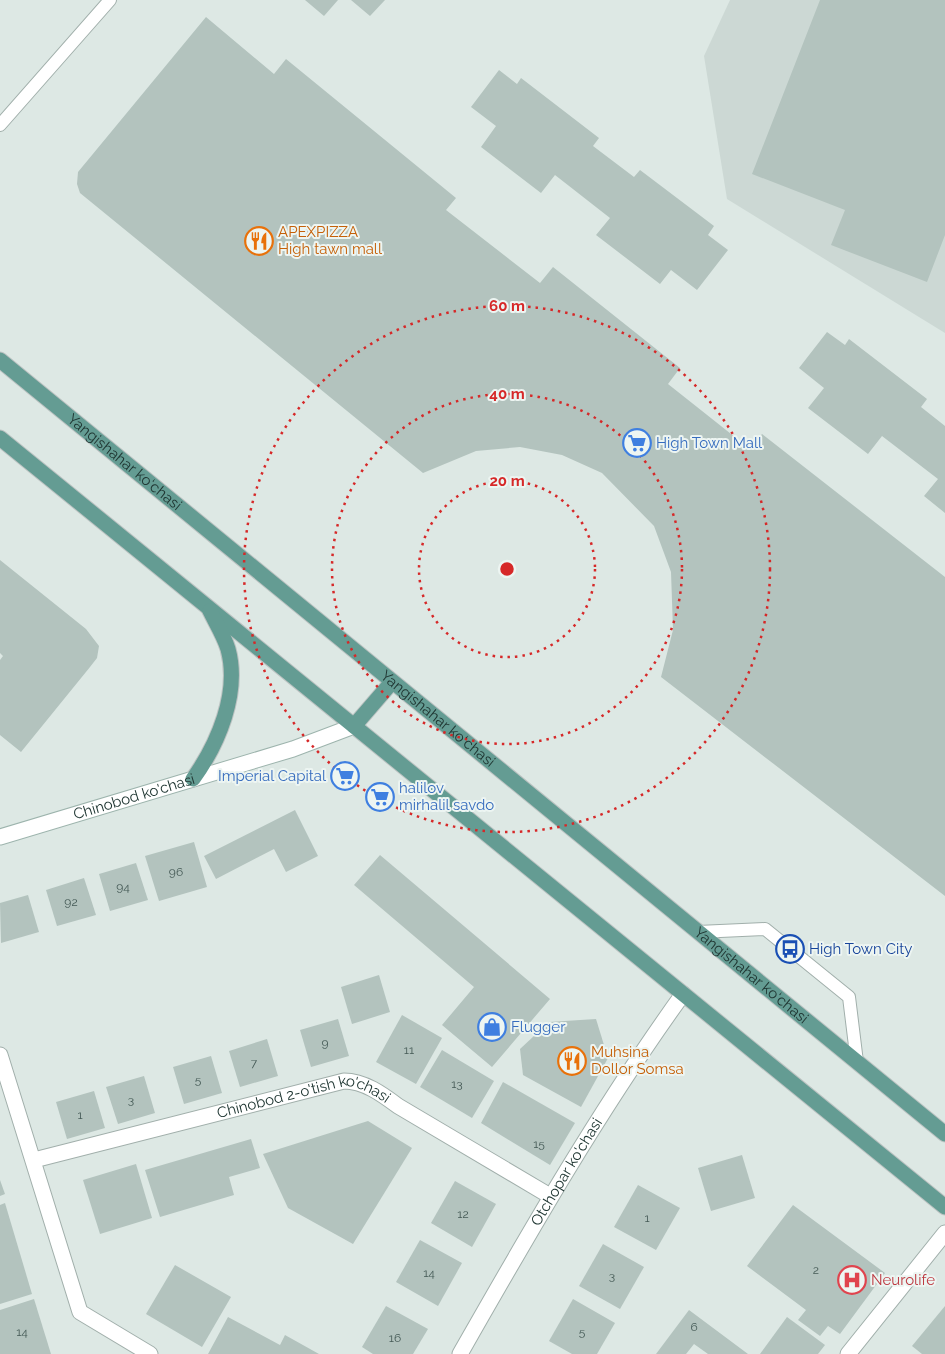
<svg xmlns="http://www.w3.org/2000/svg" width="945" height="1354" font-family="Raleway,sans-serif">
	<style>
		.built { fill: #ccd8d4 }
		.building { fill: #b3c3be }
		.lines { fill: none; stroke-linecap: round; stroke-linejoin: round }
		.service-casing { stroke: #a1afab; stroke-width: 14 }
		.minor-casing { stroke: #a1afab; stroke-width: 17 }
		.secondary-casing { stroke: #9db4ad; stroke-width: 17 }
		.primary-casing { stroke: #bcc3c2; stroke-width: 17 }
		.service { stroke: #fff; stroke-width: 12 }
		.minor { stroke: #fff; stroke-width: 15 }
		.secondary { stroke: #fff; stroke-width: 15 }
		.primary { stroke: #649c93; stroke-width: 15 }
		.ring { fill: none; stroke: #d62828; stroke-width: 2.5; stroke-dasharray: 2.5 5 }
		.labels { text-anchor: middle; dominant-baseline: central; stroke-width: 4; stroke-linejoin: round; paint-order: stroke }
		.number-label { font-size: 12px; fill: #455a56 }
		.food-label { font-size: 15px; fill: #c56008; stroke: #edf5f2; text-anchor: start }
		.shop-label { font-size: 15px; fill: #366cbe; stroke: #edf5f2; text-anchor: start }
		.street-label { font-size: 15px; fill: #203733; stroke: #edf5f2 }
		.transit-label { font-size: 15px; fill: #164399; stroke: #edf5f2; text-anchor: start }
		.health-label { font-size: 15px; fill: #be3a42; stroke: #edf5f2; text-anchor: start }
		.centre { fill: #d62828; stroke: #edf5f2; stroke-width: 2.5 }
		.ring-label { font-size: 15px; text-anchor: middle; font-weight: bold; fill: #d62828; stroke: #edf5f2; stroke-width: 4; stroke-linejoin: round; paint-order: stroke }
	</style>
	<rect width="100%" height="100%" fill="#dde8e4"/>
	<polygon class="built" points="730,0 945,0 945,333 727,199 704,56"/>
	<g class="building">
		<polygon points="305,0 338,0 324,16"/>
		<polygon points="351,0 385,0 370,16"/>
		<polygon points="820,0 945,0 945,235 927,282 831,245 845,210 752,174"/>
		<polygon points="206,17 274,74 286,59 456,198 446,210 540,283 553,267 680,368 668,384 750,449 762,434 945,577 945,896 661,677 673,630 671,572 654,526 602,473 562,455 520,447 476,451 423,473 80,193 77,184 78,172"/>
		<polygon points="499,70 517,84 521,78 599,138 593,146 634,177 640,170 714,226 708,235 728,250 697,290 671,270 660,284 596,235 610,218 555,175 541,193 481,147 496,126 471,107"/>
		<polygon points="827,332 845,345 849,339 927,399 921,407 945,426 945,513 924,496 938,479 882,436 868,454 808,408 824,388 799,368"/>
		<polygon points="0,560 86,629 99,646 97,658 90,667 21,752 0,735 0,660 3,656 0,653"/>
		<polygon points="295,810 318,856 286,872 274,849 216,879 204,856"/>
		<polygon points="194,842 207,887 159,901 145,856"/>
		<polygon points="380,855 550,999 492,1067 442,1025 474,987 354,885"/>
		<polygon points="136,863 148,900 110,911 99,874"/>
		<polygon points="84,878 96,915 57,926 46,890"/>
		<polygon points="28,895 39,932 1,943 0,903"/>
		<polygon points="379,975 390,1012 352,1024 341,987"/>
		<polygon points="402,1015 442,1038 416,1084 376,1062"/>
		<polygon points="338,1019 349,1056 311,1067 300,1030"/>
		<polygon points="596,1019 608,1058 581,1107 523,1075 520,1049 549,1022"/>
		<polygon points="267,1039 278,1076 240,1087 229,1051"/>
		<polygon points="442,1050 494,1081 472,1118 420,1087"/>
		<polygon points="211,1056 222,1093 184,1104 173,1067"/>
		<polygon points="144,1076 155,1113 118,1124 106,1087"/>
		<polygon points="503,1082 575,1123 550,1165 481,1123"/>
		<polygon points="94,1091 105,1128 67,1139 56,1102"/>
		<polygon points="368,1121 412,1148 353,1244 288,1208 263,1154"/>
		<polygon points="251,1139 260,1168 229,1177 234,1195 160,1217 145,1170"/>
		<polygon points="742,1155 755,1198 711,1211 698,1168"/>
		<polygon points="136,1164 152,1218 100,1234 83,1180"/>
		<polygon points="0,1180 5,1194 0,1196"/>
		<polygon points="455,1181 496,1204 472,1247 431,1223"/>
		<polygon points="638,1185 680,1208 656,1250 614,1227"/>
		<polygon points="5,1203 32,1294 0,1304 0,1205"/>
		<polygon points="793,1205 885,1273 840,1334 828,1326 820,1336 798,1320 806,1310 747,1266"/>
		<polygon points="420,1240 462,1263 438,1306 396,1282"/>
		<polygon points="603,1244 644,1267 620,1309 579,1286"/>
		<polygon points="175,1265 231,1297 202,1347 146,1314"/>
		<polygon points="34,1299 51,1354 0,1354 0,1310"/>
		<polygon points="573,1299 615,1323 597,1354 572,1354 549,1341"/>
		<polygon points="386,1306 428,1329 413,1354 373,1354 362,1347"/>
		<polygon points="945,1306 945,1354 922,1354 912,1346"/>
		<polygon points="689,1310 748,1354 708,1354 694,1344 686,1354 656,1354"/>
		<polygon points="228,1317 280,1345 285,1335 319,1354 208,1354"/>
		<polygon points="787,1317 825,1345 818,1354 760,1354"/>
	</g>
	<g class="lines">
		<defs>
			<g id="service">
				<polyline points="0,125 110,0"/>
				<polyline points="698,932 765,929 849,997 857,1062"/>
			</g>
			<g id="minor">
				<polyline points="0,1055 80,1312 150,1354"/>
				<path id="s1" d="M34,1160L344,1081C364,1081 382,1094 398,1106L550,1196"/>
				<path id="s2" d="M460,1354C530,1231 600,1109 683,994"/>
				<polyline points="848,1354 945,1233"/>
			</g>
			<g id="secondary">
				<path id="s3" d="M0,837L293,749L354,726"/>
			</g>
			<g id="primary">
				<path id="s4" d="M0,360L945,1134"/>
				<polyline points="0,438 945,1207"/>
				<polyline points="354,726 392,682"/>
				<path d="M193,779C218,744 240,693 228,649C224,636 216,623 210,611"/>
			</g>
		</defs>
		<use href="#service" class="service-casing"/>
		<use href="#minor" class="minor-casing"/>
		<use href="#secondary" class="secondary-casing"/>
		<use href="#primary" class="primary-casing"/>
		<use href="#service" class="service"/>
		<use href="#minor" class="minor"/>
		<use href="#secondary" class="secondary"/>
		<use href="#primary" class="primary"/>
	</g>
	<g class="ring">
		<circle cx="507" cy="569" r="88"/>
		<circle cx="507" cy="569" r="175"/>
		<circle cx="507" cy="569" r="263"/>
	</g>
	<defs>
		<symbol id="restaurant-ring" viewBox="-11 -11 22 22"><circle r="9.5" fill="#edf5f2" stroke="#e8710a" stroke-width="1.5"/><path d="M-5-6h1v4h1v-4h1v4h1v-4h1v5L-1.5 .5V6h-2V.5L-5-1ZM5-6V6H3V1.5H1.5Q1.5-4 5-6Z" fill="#e8710a"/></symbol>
		<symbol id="supermarket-ring" viewBox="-11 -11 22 22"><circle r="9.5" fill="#edf5f2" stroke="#3f7fe0" stroke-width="1.5"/><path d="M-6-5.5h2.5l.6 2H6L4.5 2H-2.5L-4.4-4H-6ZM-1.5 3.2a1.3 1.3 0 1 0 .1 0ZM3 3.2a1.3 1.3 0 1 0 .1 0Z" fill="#3f7fe0"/></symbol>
		<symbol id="bus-ring" viewBox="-11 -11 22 22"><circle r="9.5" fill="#edf5f2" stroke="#1a4fb4" stroke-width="1.5"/><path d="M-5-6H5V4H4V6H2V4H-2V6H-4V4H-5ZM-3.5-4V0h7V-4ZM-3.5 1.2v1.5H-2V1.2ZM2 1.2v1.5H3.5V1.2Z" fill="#1a4fb4"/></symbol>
		<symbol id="shop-ring" viewBox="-11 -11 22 22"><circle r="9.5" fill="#edf5f2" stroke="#3f7fe0" stroke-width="1.5"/><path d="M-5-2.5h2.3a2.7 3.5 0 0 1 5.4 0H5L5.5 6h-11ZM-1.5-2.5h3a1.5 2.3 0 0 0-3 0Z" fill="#3f7fe0"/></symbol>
		<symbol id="hospital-ring" viewBox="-11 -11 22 22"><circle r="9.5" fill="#edf5f2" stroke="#e0444e" stroke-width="1.5"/><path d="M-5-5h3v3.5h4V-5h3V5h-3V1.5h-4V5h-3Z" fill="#e0444e"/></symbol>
	</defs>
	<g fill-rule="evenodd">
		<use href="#restaurant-ring" x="243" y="225" width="32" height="32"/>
		<use href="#supermarket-ring" x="621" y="427" width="32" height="32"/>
		<use href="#supermarket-ring" x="329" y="760" width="32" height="32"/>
		<use href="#supermarket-ring" x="364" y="781" width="32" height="32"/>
		<use href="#bus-ring" x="774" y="933" width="32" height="32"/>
		<use href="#shop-ring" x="476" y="1011" width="32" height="32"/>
		<use href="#restaurant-ring" x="556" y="1045" width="32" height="32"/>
		<use href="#hospital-ring" x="836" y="1264" width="32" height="32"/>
	</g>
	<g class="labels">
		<g class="number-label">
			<text x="176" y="872">96</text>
			<text x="123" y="887">94</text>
			<text x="71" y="902">92</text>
			<text x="325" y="1043">9</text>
			<text x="409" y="1050">11</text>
			<text x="254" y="1063">7</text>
			<text x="198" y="1080">5</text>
			<text x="457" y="1084">13</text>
			<text x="131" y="1100">3</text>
			<text x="80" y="1115">1</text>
			<text x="539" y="1144">15</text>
			<text x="463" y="1214">12</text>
			<text x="647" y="1218">1</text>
			<text x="816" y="1270">2</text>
			<text x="429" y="1273">14</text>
			<text x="612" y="1276">3</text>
			<text x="694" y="1327">6</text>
			<text x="22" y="1332">14</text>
			<text x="582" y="1332">5</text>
			<text x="395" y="1338">16</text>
		</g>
		<g class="food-label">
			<text x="278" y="232">APEXPIZZA<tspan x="278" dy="17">High tawn mall</tspan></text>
			<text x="591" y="1052">Muhsina<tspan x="591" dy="17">Dollor Somsa</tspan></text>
		</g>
		<g class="shop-label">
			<text x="656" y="443">High Town Mall</text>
			<text x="326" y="776" text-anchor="end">Imperial Capital</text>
			<text x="399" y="788">halilov<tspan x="399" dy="17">mirhalil savdo</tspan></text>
			<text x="511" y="1027">Flugger</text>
		</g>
		<g class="street-label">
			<text stroke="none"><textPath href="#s4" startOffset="161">Yangishahar ko‘chasi</textPath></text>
			<text stroke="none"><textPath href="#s4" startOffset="566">Yangishahar ko‘chasi</textPath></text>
			<text stroke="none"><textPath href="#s3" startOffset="140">Chinobod ko'chasi</textPath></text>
			<text stroke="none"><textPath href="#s4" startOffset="971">Yangishahar ko‘chasi</textPath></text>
			<text stroke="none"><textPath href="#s1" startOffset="279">Chinobod 2-o'tish ko'chasi</textPath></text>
			<text stroke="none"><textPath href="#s2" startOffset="211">Otchopar ko'chasi</textPath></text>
		</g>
		<g class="transit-label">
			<text x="809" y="949">High Town City</text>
		</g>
		<g class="health-label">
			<text x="871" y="1280">Neurolife</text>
		</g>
	</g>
	<circle cx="507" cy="569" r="8" class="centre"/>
	<g class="ring-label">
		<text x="507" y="311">60 m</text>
		<text x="507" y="399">40 m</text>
		<text x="507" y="486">20 m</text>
	</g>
</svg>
